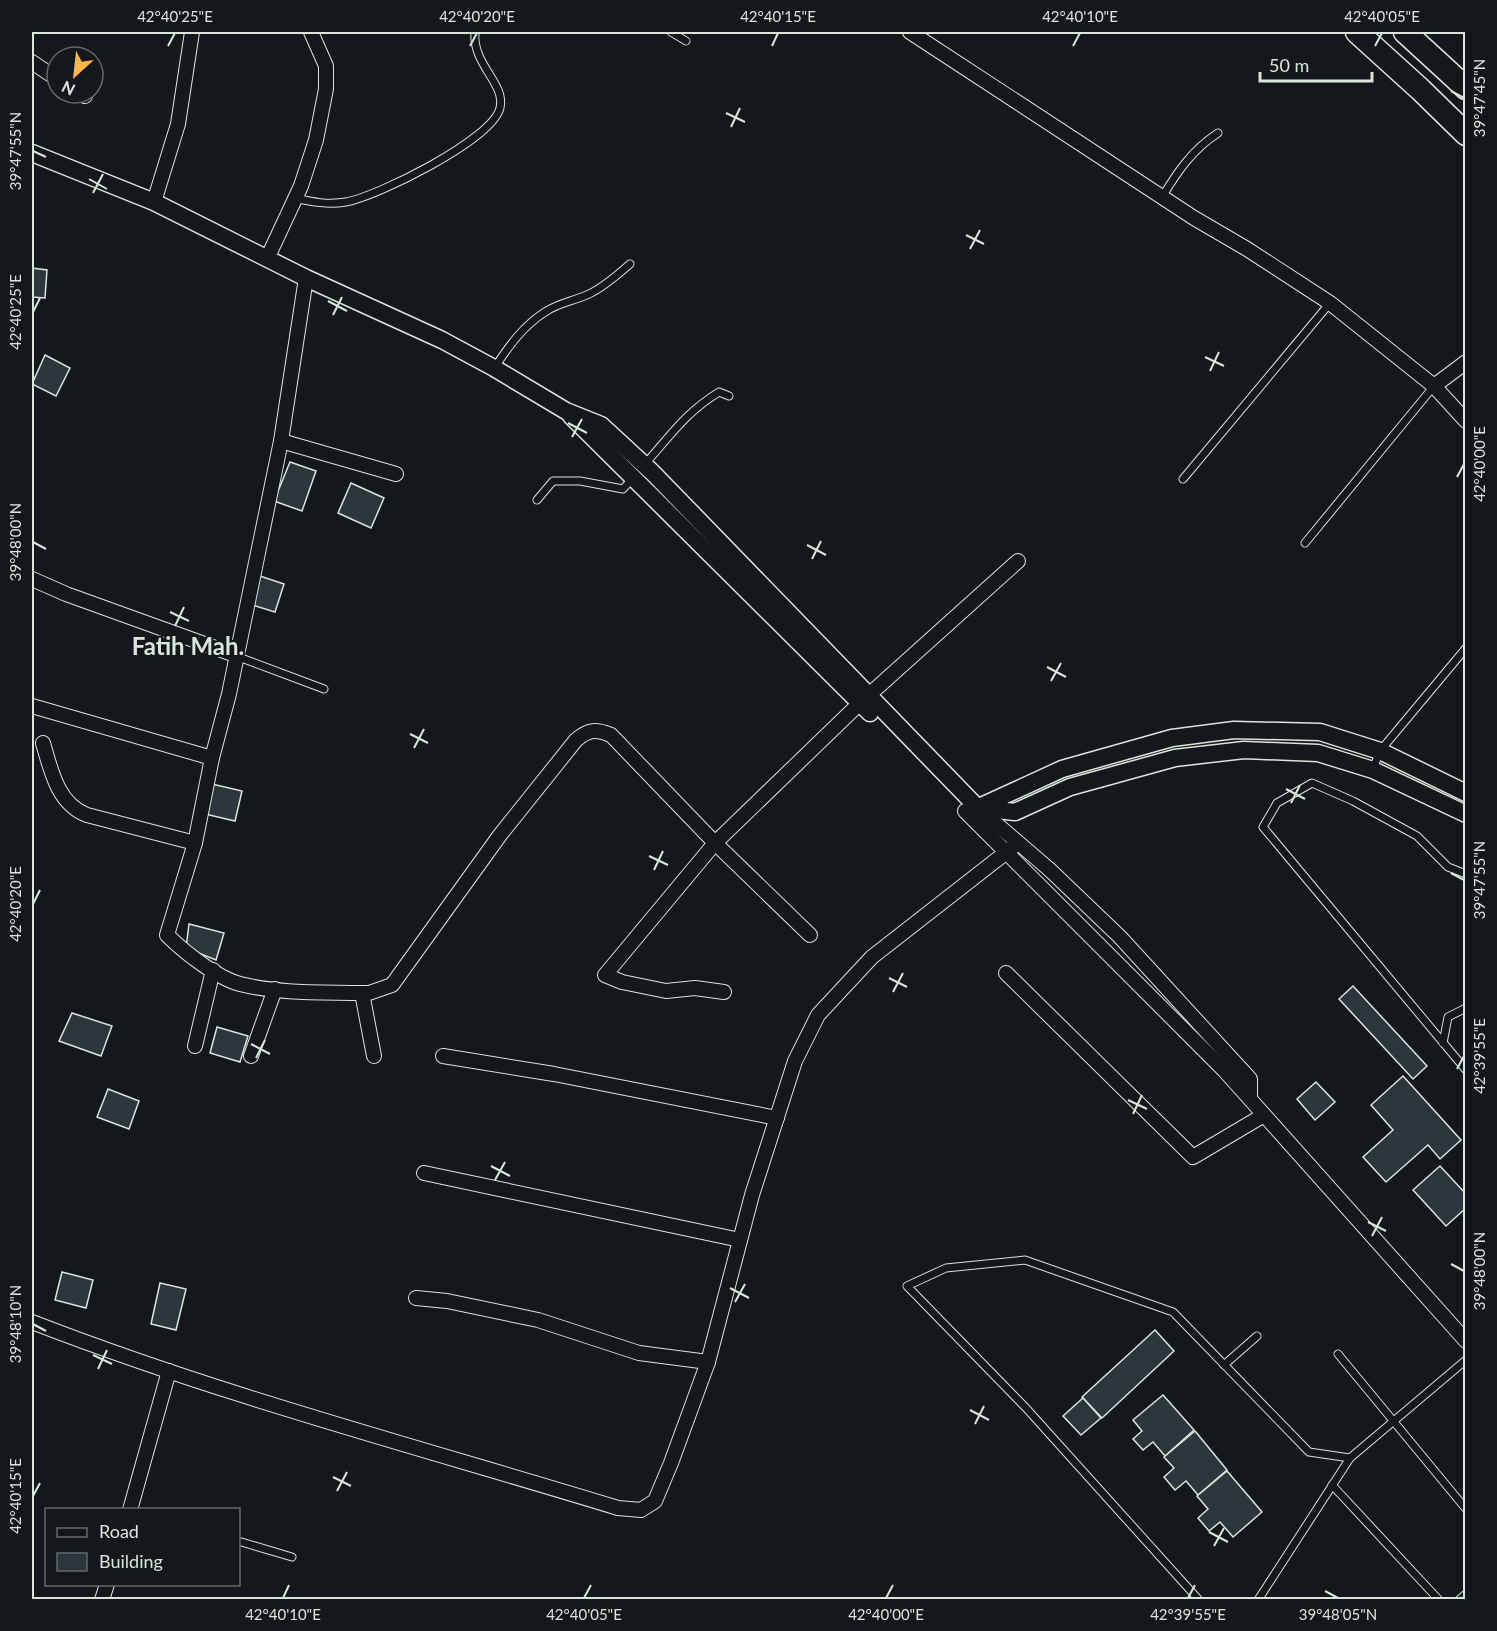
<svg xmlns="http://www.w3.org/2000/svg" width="1497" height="1631" font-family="Lato,sans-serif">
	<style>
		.building { fill: #2c363c; stroke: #d8e6dc; stroke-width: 1.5 }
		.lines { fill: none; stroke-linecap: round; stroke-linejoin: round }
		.service-casing { stroke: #d8e6dc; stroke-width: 9 }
		.minor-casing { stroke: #d8e6dc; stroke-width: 16 }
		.tertiary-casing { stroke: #d8e6dc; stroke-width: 19 }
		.trunk-casing { stroke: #d8e6dc; stroke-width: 25 }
		.service { stroke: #14181c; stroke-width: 7 }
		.minor { stroke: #14181c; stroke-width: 14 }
		.tertiary { stroke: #14181c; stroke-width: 16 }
		.trunk { stroke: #14181c; stroke-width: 22 }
		.ticks { fill: none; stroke: #d8e6dc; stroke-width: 2 }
		.labels { text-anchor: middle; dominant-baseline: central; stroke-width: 4.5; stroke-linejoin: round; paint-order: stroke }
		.district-label { font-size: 24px; font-weight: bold; fill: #d8e6dc; stroke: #14181c }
		.neatline { fill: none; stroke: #d8e6dc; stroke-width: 2 }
		.ticks-label { font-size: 15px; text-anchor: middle; fill: #d8e6dc }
	</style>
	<rect width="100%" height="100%" fill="#14181c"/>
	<g class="building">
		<polygon points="32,268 47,270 45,298 32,297"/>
		<polygon points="45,355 70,368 56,396 32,384"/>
		<polygon points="290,462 316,471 302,511 274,501"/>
		<polygon points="351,483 384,498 371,528 338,513"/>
		<polygon points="257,575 284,584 275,612 249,604"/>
		<polygon points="212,784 242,791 235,821 205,814"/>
		<polygon points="189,924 224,933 216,960 186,948"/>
		<polygon points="1353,986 1427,1066 1413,1079 1339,999"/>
		<polygon points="72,1013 112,1026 101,1056 59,1041"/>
		<polygon points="217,1027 248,1036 240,1062 210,1053"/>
		<polygon points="1403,1076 1461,1140 1440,1159 1428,1145 1386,1182 1363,1157 1393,1130 1371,1105"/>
		<polygon points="1316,1082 1335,1102 1315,1120 1297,1099"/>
		<polygon points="108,1089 139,1101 129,1129 97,1117"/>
		<polygon points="1440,1166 1466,1194 1466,1208 1446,1226 1413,1190"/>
		<polygon points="62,1272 93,1280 86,1308 55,1300"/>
		<polygon points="160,1283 186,1289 176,1330 151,1324"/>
		<polygon points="1155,1330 1174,1351 1102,1418 1082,1397"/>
		<polygon points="1163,1395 1194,1430 1165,1456 1153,1442 1143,1450 1133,1439 1142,1431 1133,1420"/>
		<polygon points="1083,1398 1101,1418 1081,1435 1063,1416"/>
		<polygon points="1195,1431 1227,1470 1198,1495 1186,1481 1175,1490 1164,1477 1174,1468 1164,1457"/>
		<polygon points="1227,1471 1262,1512 1233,1537 1220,1522 1209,1531 1198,1518 1208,1509 1197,1496"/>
	</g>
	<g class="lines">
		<defs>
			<g id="service">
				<polyline points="671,32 686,41"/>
				<path d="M1162,197C1178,171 1192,150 1218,133"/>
				<path d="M295,198C312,202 328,205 346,202C378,196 492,140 500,108C506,83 472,65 475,32"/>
				<path d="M495,367C509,346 523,326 545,312C558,303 574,301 589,294C604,287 617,275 630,264"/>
				<path d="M645,464C671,435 685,413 719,392L729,396"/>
				<polyline points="1183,479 1330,303"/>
				<polyline points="537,500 553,481 580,481 623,489 634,477"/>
				<polyline points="1305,543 1434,386"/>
				<polyline points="236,656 324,689"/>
				<polyline points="1373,769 1380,751 1466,648"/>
				<polyline points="1466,874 1448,867 1417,836 1353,801 1312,783 1277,803 1263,827 1466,1070"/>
				<polyline points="1443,1043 1448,1017 1466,1008"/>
				<polyline points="1338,1354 1466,1509"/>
				<polyline points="1224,1365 1257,1336"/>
				<polyline points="1332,1485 1439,1600"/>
				<polyline points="238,1541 292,1557"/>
				<polyline points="1199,1600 1026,1408 907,1286 946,1268 1025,1260 1173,1312 1309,1452 1350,1458"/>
				<polyline points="1258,1600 1350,1458 1466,1360"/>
				<polyline points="1459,1600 1466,1594"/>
			</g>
			<g id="minor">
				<polyline points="910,32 1194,218 1247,249 1330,303 1434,386 1466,421"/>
				<polyline points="32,62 57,79"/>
				<polyline points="79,93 85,96"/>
				<polyline points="154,202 178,124 192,32"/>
				<polyline points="267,259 301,186 316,140 326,89 326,66 311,32"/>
				<path d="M306,278L281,441L229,694L212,758L195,843L167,935C184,952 217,978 240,984C280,994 322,992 362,993H369L392,985L500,835L576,740C589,729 596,729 611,735L715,843L810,935"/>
				<polyline points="1434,386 1466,362"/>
				<polyline points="281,441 396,474"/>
				<polyline points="32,579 66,594 235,655"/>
				<polyline points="32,706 212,758"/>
				<path d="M43,743C51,771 58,804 87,815L195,843"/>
				<polyline points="978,808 1050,870 1120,937 1250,1079 1250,1098"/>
				<polyline points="965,811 1224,1070 1466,1341"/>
				<polyline points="1006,973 1193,1157 1264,1115"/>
				<polyline points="724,992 695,988 666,991 622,982 605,975 715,843 860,703 1018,561"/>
				<polyline points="362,993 374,1056"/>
				<polyline points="195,1046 213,970"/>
				<polyline points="251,1056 275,989"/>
				<polyline points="443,1056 554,1074 777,1118"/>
				<polyline points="424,1173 740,1240"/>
				<polyline points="416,1298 447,1301 538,1320 639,1353 708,1362"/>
				<path d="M32,1322C223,1396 422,1448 618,1508L641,1510L655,1501L671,1463L708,1362L752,1195L795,1061L818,1015L872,957L1018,843"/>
				<polyline points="130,1510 169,1371"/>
				<polyline points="102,1600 107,1584"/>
			</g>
			<g id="tertiary">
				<polyline points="32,153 154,202 306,278 442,340 494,368 566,411 601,425 653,473 978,808 1015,812 1070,787 1175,758 1244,750 1318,753 1373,770 1466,814"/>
				<polyline points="571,416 870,713"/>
				<polyline points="977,808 1062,769 1172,738 1234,730 1320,732 1380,751 1466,793"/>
			</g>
			<g id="trunk">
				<polyline points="1357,32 1421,90 1466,134"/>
				<polyline points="1405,32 1466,88"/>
			</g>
		</defs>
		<use href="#service" class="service-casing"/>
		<use href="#minor" class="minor-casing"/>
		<use href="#tertiary" class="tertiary-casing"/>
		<use href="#trunk" class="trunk-casing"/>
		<use href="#service" class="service"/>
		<use href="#minor" class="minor"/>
		<use href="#tertiary" class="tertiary"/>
		<use href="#trunk" class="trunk"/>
	</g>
	<path class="ticks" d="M168,46L175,33M470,46L477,33M772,46L778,33M1073,46L1080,33M1375,46L1382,33M1451,91L1464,98M726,113L745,122M731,127L740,108M33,151L46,157M89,179L107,189M93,193L103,174M966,235L984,244M970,249L980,230M328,301L347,311M33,312L40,298M333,315L342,297M1205,357L1224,366M1210,371L1219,352M568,423L587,433M572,437L582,419M1457,477L1464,464M33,542L46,549M807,545L826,555M812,559L821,541M170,612L189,621M175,626L184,607M1047,667L1066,677M1051,681L1061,663M410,734L428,743M414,748L424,729M1286,789L1305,799M1291,803L1300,785M649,856L668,865M654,870L663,851M1451,873L1464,880M33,904L40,890M889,978L907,987M893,992L903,973M251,1044L270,1054M256,1058L265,1040M1457,1069L1464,1056M1128,1100L1147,1109M1133,1114L1142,1095M491,1166L510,1176M495,1180L505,1162M1368,1222L1386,1231M1372,1236L1382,1217M1451,1264L1464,1271M730,1288L749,1298M735,1302L745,1284M33,1324L46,1331M93,1355L112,1364M98,1369L107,1350M970,1410L989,1420M975,1424L984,1406M333,1477L351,1486M337,1491L347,1472M33,1496L40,1483M1209,1532L1228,1542M1214,1546L1224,1528M1325,1591L1338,1598M283,1598L289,1585M584,1598L591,1585M886,1598L893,1585M1188,1598L1195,1585"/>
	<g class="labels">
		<g class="district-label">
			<text x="188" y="645">Fatih Mah.</text>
		</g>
	</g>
	<rect width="1497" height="1631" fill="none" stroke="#14181c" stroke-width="66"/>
	<rect x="45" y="1508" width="195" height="78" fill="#14181c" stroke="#626a69" stroke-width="1.5"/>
	<rect x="57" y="1528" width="30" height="9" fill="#14181c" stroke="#626a69" stroke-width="1.5"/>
	<text x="99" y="1538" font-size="18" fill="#d8e6dc">Road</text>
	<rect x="57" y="1553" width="30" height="18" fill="#2c363c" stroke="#626a69" stroke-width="1.5"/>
	<text x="99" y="1568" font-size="18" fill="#d8e6dc">Building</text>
	<g transform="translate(75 75) rotate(207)"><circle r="28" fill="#14181c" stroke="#626a69" stroke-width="1.5"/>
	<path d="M0-4.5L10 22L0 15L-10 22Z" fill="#ffb74d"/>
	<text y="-9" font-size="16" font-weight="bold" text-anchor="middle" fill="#d8e6dc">N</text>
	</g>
	<path d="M1260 72v9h112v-9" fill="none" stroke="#d8e6dc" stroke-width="3"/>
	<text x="1269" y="72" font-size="18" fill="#d8e6dc" stroke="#14181c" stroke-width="4.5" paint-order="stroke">50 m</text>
	<rect x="33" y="33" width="1431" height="1565" class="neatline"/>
	<g class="ticks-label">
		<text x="175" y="22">42°40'25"E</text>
		<text x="477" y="22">42°40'20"E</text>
		<text x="778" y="22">42°40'15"E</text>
		<text x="1080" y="22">42°40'10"E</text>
		<text x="1382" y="22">42°40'05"E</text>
		<text transform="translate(1480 98) rotate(-90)" y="5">39°47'45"N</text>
		<text transform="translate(16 151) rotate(-90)" y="5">39°47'55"N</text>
		<text transform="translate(16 312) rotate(-90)" y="5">42°40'25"E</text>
		<text transform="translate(1480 464) rotate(-90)" y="5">42°40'00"E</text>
		<text transform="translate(16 542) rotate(-90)" y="5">39°48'00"N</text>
		<text transform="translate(1480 880) rotate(-90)" y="5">39°47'55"N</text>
		<text transform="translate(16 904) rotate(-90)" y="5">42°40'20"E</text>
		<text transform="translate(1480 1056) rotate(-90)" y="5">42°39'55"E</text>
		<text transform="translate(1480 1271) rotate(-90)" y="5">39°48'00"N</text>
		<text transform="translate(16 1324) rotate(-90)" y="5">39°48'10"N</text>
		<text transform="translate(16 1496) rotate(-90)" y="5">42°40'15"E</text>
		<text x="283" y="1620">42°40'10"E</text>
		<text x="584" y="1620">42°40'05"E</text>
		<text x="886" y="1620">42°40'00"E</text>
		<text x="1188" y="1620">42°39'55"E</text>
		<text x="1338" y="1620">39°48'05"N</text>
	</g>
</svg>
